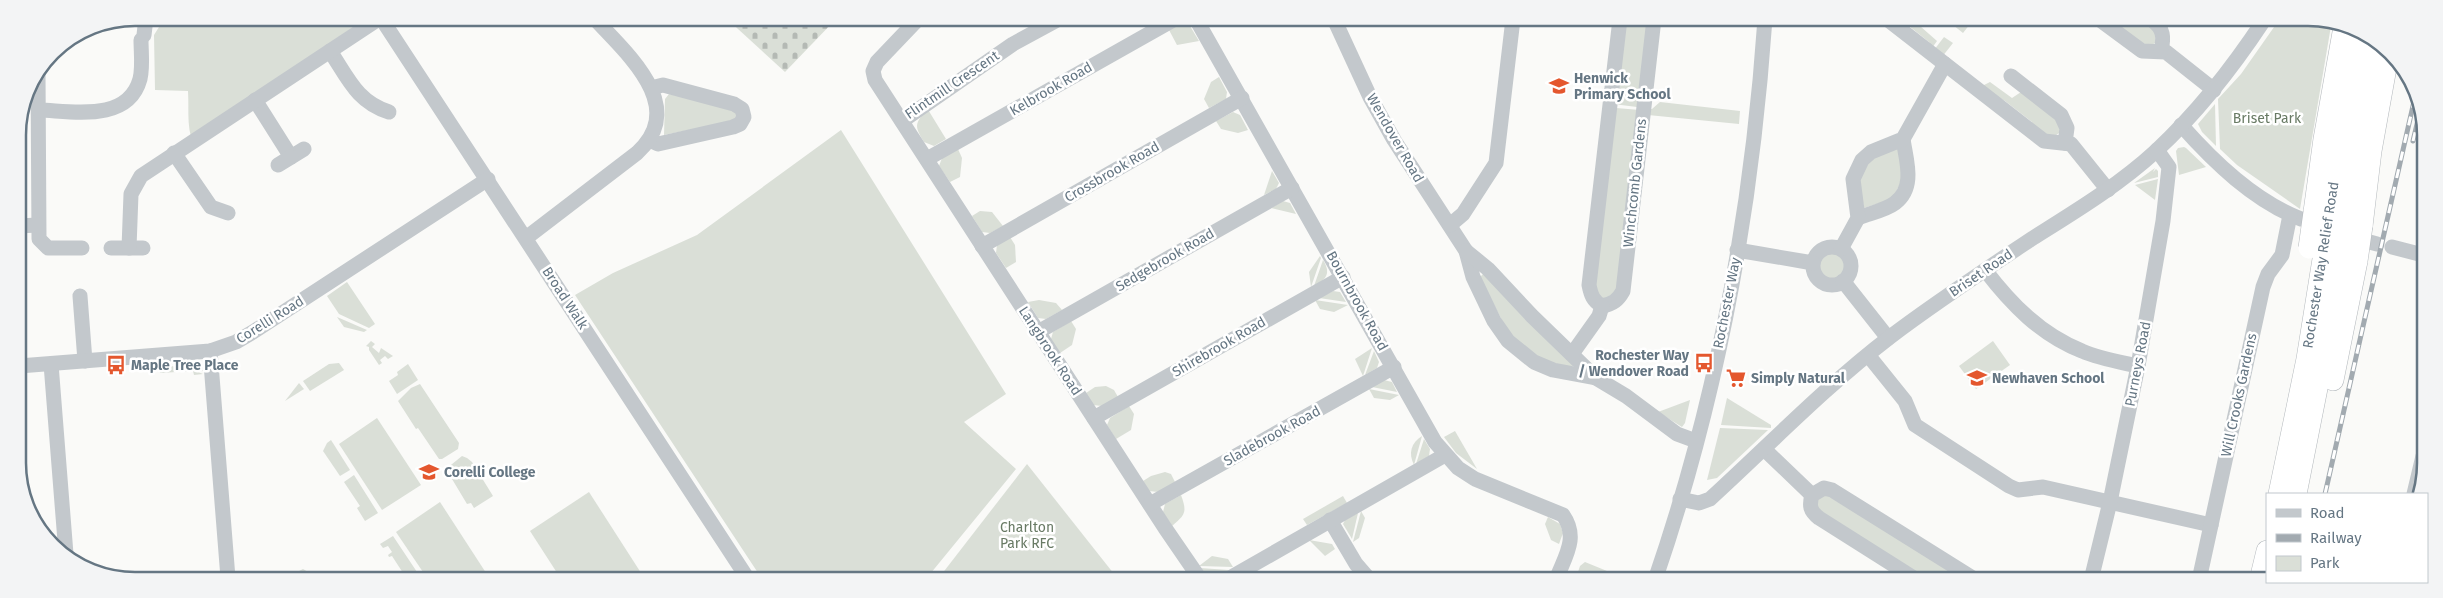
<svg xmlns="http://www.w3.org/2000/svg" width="2443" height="598" font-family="'Fira Sans',sans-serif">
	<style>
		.green { fill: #dadfd7 }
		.cemetery { fill: url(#cemetery-stones) }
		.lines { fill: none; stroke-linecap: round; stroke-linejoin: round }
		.highway-casing { stroke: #b4b9bd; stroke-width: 22 }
		.minor { stroke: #c3c8cc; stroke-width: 15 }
		.highway { stroke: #fff; stroke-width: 21 }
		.rail-casing { stroke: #a2aab0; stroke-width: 5 }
		.rail { stroke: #fff; stroke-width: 3; stroke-dasharray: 9; stroke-linecap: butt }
		.highway-bridge-casing { stroke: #b4b9bd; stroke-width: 22; stroke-linecap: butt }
		.highway-bridge { stroke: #fff; stroke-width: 21 }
		.labels { text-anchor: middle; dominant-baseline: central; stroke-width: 5; stroke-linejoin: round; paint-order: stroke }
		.poi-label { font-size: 14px; font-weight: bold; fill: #657683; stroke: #fff; text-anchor: start }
		.street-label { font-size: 14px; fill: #657683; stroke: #fff }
		.park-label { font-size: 14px; fill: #687a64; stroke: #fff }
		.rim { fill: none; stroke: #657683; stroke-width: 2.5 }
	</style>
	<defs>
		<pattern id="cemetery-stones" width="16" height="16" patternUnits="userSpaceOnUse" patternTransform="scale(1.25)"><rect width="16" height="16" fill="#dadfd7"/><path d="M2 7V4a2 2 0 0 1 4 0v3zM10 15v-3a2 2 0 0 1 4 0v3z" fill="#b4b9b4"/></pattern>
	</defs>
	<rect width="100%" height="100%" fill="#fafaf8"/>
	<g class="green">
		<path d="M159,18H365L364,20L191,137C187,122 189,107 188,91L155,90L154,35L159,27Z"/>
		<polygon points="1623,19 1650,19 1637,107 1613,104"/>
		<polygon points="1894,19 1912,19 1937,41 1932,48 1929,42 1909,26 1903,26"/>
		<polygon points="1957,19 1974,19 1963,33 1953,25"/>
		<polygon points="2107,20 2144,20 2155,28 2155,43 2149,47"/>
		<polygon points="2279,20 2332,20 2300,209 2237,165 2220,149 2218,99 2241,74"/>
		<polygon points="1183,22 1190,26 1199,41 1177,45 1169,30"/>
		<polygon points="1944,37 1953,43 1942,57 1934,50"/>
		<polygon points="1219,77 1227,92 1226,99 1209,108 1204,99 1211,82"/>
		<polygon points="1990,82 2012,98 2021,92 2061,124 2059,133 2052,138 2033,128 2032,122 2005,101 1980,87"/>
		<polygon points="669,94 730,108 737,114 734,121 664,135 665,99"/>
		<polygon points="1660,102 1740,111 1739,124 1648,115 1649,109 1652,109"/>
		<polygon points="2215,104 2216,146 2202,132 2198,124"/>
		<path d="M927,108L946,139L934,146L924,142C913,124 916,124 927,108Z"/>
		<polygon points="1616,108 1640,110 1620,289 1603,300 1592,284"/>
		<polygon points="1233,112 1240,115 1248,130 1238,133 1221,129 1216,121"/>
		<polygon points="841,130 1006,394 964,422 1016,469 926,579 762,579 575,295 613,273 697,235"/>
		<polygon points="2184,147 2186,148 2206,167 2179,175 2176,151 2178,148"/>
		<polygon points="1898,148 1904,177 1892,199 1864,208 1858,176 1867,160"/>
		<polygon points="958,149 962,158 960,177 950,182 939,166 942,158"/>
		<polygon points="2155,168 2153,172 2156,169 2158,171 2158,177 2134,183"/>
		<polygon points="1272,171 1279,183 1276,189 1264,195"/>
		<polygon points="2158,179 2155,200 2135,185"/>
		<polygon points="1283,201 1290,203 1296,214 1271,208"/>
		<polygon points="980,211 992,212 1003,226 990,233 982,232 972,216"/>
		<polygon points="1010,237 1015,245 1016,262 1006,268 996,253 997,245"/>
		<circle cx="1832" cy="266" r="14"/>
		<polygon points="1320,256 1321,258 1311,287 1309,272"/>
		<path d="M1323,260C1331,273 1327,279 1314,286Z"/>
		<polygon points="1483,274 1574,366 1555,367 1512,340 1480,277"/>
		<polygon points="347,282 375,324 369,328 339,314 327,296"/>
		<polygon points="1333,291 1340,292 1346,302 1319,298"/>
		<polygon points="1039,300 1056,303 1062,310 1046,319 1038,318 1028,302"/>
		<polygon points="1315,300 1348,305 1334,312 1320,309"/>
		<polygon points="337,317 367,330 364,332 344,327"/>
		<polygon points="1071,321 1076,329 1072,345 1060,353 1051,339 1053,332"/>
		<polygon points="371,341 375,344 372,347 379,353 381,348 393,356 388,359 385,356 380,360 382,363 379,365 369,350 369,347 366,346"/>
		<polygon points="1993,341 2010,365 1976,389 1959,366"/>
		<polygon points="1372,348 1363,376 1355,359"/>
		<polygon points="1374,351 1379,362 1377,368 1365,375"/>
		<polygon points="198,361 202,363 203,371 169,363"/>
		<polygon points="339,363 344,370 310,391 303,381 329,364"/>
		<polygon points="158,364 190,369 203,374 194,375 193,371 160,373"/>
		<polygon points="408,364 418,380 397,394 389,381 398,375 397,372"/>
		<polygon points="1384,380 1392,382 1397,392 1372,387"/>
		<polygon points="299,383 304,389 285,401"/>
		<polygon points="420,384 459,443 458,449 442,459 439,459 418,428 416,429 398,401 411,388"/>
		<polygon points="1106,386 1114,390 1118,397 1102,406 1093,405 1086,393 1095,387"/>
		<polygon points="1369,389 1399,395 1390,400 1374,398"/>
		<polygon points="1727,398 1771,425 1771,428 1721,425"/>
		<polygon points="1690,400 1685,423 1682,427 1658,412"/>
		<polygon points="1129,406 1134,414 1131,430 1116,439 1107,425 1110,418"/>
		<polygon points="377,418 421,485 382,510 339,444"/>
		<polygon points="1720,428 1768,430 1717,478 1707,480"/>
		<polygon points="1455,431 1477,469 1456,453 1444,437"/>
		<path d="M1422,436L1414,465C1408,453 1411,443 1422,436Z"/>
		<polygon points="1424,439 1430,449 1429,456 1416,464"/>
		<polygon points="331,440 350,470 340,476 323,451 327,443"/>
		<polygon points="462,456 467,458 472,462 493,496 474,508 471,503 467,504 446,469"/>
		<polygon points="1027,464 1118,579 938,579"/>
		<polygon points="1165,472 1171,474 1175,482 1158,492 1149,491 1143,481 1151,476"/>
		<polygon points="354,475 378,513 365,521 357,508 360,506 344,482"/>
		<polygon points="589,492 643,576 640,579 561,579 530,531"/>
		<polygon points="1827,493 1968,580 1923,580 1820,515 1816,499"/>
		<path d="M1181,495C1187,512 1186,514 1172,526L1163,512L1165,504Z"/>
		<polygon points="1343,496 1347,503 1307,525 1303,519"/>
		<polygon points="440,502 490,579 427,578 396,532"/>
		<polygon points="1361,511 1365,518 1359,538 1353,542"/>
		<polygon points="1358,513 1352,539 1343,524 1345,520"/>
		<polygon points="1548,517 1560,524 1563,533 1559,544 1551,540 1545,524"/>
		<polygon points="393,536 417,572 403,578 405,576 392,556 389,557 388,555 392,552 388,546 383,548 380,544"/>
		<polygon points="1309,540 1332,544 1335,549 1325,556"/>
		<polygon points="1212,556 1228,559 1233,567 1199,566"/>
		<polygon points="1585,562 1629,580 1563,580 1566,572 1577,575 1580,566"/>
		<polygon points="1200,568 1229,570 1215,578 1207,577"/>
		<polygon points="303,569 310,573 311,578 296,578 297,572"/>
	</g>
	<polygon class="cemetery" points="726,18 837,18 785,72"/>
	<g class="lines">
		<defs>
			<g id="highway">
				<polyline points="2314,212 2324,139 2344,27"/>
				<polyline points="2329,216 2361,36"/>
				<polyline points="2345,219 2375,44"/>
				<polyline points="2362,226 2371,151 2389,51"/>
				<polyline points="2333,380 2357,261"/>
				<polyline points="2279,494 2307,359 2324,253"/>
				<polyline points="2296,494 2324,353 2339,258"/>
				<polyline points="2260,580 2267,551"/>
			</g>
		</defs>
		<use href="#highway" class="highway-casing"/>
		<g class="minor">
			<polyline points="381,18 748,579"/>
			<polyline points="919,18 877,62 873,71 875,80 1165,528 1200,579"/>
			<path d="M1196,19L1435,442L1458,468L1475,479L1563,515C1579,538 1565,556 1556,580"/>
			<polyline points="1334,19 1370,97 1394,140 1466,251 1473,277 1494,321 1508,341 1534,362 1553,370 1596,378"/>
			<path d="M1620,19L1589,285C1591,295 1593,301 1602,306C1613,304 1618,300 1623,291L1654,19"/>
			<polyline points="1887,19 2044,141 2071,144 2108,190"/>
			<polyline points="2100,20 2142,51 2166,52 2214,90"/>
			<path d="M2152,20C2164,29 2164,37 2161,51"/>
			<polyline points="144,35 146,18"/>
			<path d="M330,51C348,78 357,102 389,112"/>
			<polyline points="38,73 39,239 48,248 82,248"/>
			<polyline points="2011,76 2061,115 2067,128 2065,143"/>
			<polyline points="255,100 291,157 304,149"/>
			<path d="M39,110C72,111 128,123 140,79C143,67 141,52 141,40"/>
			<polyline points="902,121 1013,44 1061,18"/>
			<path d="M2181,125C2214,162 2254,201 2301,219"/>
			<polyline points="649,140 658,144 733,127 740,124 744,117 742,109 734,104 663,85 651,88"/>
			<polyline points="174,153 211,207 228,213"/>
			<polyline points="927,159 1175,19"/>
			<polyline points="278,165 291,157"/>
			<path d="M1858,218C1870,213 1886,210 1895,203C1916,187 1906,160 1903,139"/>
			<polyline points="1450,225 1463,214 1496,163 1513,19"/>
			<polyline points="18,226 38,225"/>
			<path d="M526,238L637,153C689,106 626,53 594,18"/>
			<polyline points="2366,241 2377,244"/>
			<polyline points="982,246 1242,98"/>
			<polyline points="2392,247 2423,255"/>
			<circle cx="1832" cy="266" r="19"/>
			<polyline points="111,248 143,248"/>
			<polyline points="129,248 131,194 141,176 380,18"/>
			<polyline points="1841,249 1858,218 1853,179 1862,160 1871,152 1903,139 1945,64"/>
			<polyline points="1737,250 1813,263"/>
			<polyline points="1466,251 1488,269 1532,316 1596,378 1626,396 1677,434 1696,441"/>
			<path d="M1985,270C2011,304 2041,335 2082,351C2100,359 2120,362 2138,366"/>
			<polyline points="1843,281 1888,338"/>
			<polyline points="80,296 85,361"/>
			<polyline points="1038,332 1292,188"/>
			<polyline points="210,351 228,578"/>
			<polyline points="1572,354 1599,316 1602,306"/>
			<polyline points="1868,355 1905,401 1915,425 2009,486 2018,490 2043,487 2211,525"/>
			<polyline points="51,364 66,554"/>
			<polyline points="19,366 210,351 236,342 253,332 488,179"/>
			<polyline points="1094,418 1343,277"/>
			<polyline points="1764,449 1812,495"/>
			<polyline points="2414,494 2423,456"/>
			<path d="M1680,499L1699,503L1710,499C1769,445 1826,386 1890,337C1936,302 1985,270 2033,238C2076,211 2119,185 2156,151C2198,112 2233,67 2264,20"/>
			<polyline points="1150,504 1394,367"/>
			<polyline points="1330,520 1356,564 1369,579"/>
			<polyline points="1228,579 1445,455"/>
			<path d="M1655,580C1717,400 1752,208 1765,19"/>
			<path d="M1917,580L1819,518C1810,511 1809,506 1812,495L1824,488L1832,490L1976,580"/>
			<polyline points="2091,580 2110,502 2138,366 2163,221 2169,167 2157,150"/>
			<polyline points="2199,580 2263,287 2268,274 2282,255 2290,215"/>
		</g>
		<use href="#highway" class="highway"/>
		<defs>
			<g id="rail">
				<polyline points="2413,141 2421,107"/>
				<polyline points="2325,494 2415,97"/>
			</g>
		</defs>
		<use href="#rail" class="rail-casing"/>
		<use href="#rail" class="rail"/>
		<defs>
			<g id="highway-bridge">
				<polyline points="2309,248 2314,212"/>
				<polyline points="2324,253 2329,216"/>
				<polyline points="2339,258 2345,219"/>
				<polyline points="2357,261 2362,226"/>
			</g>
		</defs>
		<use href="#highway-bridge" class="highway-bridge-casing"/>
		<use href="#highway-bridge" class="highway-bridge"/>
	</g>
	<defs>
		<symbol id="school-bare" viewBox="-9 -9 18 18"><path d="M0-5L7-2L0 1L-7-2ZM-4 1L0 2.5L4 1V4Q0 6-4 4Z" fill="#e4572e" stroke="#fff" stroke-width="2.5" paint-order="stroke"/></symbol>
		<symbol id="bus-bare" viewBox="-9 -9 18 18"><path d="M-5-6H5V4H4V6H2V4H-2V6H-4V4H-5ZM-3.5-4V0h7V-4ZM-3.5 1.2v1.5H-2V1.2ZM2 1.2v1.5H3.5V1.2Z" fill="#e4572e" stroke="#fff" stroke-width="2.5" paint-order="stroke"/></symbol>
		<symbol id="supermarket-bare" viewBox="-9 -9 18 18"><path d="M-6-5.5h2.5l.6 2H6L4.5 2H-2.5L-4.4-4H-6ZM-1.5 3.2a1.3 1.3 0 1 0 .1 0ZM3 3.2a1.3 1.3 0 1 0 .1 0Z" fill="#e4572e" stroke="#fff" stroke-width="2.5" paint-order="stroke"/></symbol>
	</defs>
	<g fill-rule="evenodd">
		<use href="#school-bare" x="1545" y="72" width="28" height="28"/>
		<use href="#bus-bare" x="1690" y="349" width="28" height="28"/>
		<use href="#bus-bare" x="102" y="351" width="28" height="28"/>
		<use href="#supermarket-bare" x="1722" y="364" width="28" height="28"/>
		<use href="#school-bare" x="1963" y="364" width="28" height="28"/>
		<use href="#school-bare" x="415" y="458" width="28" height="28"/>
	</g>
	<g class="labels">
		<g class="poi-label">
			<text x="1574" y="78">Henwick<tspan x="1574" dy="16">Primary School</tspan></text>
			<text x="1689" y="355" text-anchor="end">Rochester Way<tspan x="1689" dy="16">/ Wendover Road</tspan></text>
			<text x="131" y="365">Maple Tree Place</text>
			<text x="1751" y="378">Simply Natural</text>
			<text x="1992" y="378">Newhaven School</text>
			<text x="444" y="472">Corelli College</text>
		</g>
		<g class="street-label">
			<text transform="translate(952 85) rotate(-34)">Flintmill Crescent</text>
			<text transform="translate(1051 89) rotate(-30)">Kelbrook Road</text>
			<text transform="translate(1395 138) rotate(60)">Wendover Road</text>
			<text transform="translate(1112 172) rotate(-30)">Crossbrook Road</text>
			<text transform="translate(1635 183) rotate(-84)">Winchcomb Gardens</text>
			<text transform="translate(1165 260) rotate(-30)">Sedgebrook Road</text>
			<text transform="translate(2321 265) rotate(-81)">Rochester Way Relief Road</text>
			<text transform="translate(1981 273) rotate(-34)">Briset Road</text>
			<text transform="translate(565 298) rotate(57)">Broad Walk</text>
			<text transform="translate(1357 301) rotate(61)">Bournbrook Road</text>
			<text transform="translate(1727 303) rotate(-79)">Rochester Way</text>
			<text transform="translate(270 320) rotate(-32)">Corelli Road</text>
			<text transform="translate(1219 347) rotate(-30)">Shirebrook Road</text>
			<text transform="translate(1050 351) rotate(57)">Langbrook Road</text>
			<text transform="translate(2138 364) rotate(-79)">Purneys Road</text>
			<text transform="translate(2239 395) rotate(-78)">Will Crooks Gardens</text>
			<text transform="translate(1272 436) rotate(-29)">Sladebrook Road</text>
		</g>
		<g class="park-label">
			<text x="2267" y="118">Briset Park</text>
			<text x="1027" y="527">Charlton<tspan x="1027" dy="16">Park RFC</tspan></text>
		</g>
	</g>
	<path d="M0 0H2443V598H0ZM135 26H2308A109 109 0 0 1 2417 135V463A109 109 0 0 1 2308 572H135A109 109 0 0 1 26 463V135A109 109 0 0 1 135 26Z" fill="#f3f4f5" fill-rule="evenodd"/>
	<path class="rim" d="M135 26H2308A109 109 0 0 1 2417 135V463A109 109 0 0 1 2308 572H135A109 109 0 0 1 26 463V135A109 109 0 0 1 135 26Z"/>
	<rect x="2266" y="493" width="162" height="90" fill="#ffffff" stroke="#c1c8cd"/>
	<rect x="2276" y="509" width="25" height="8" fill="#c3c8cc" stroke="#c1c8cd"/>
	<text x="2310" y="518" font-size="15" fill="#657683">Road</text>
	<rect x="2276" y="534" width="25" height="8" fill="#a2aab0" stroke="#c1c8cd"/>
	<text x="2310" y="543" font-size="15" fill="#657683">Railway</text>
	<rect x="2276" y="556" width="25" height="15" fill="#dadfd7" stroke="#c1c8cd"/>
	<text x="2310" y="568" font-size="15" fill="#657683">Park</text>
</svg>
